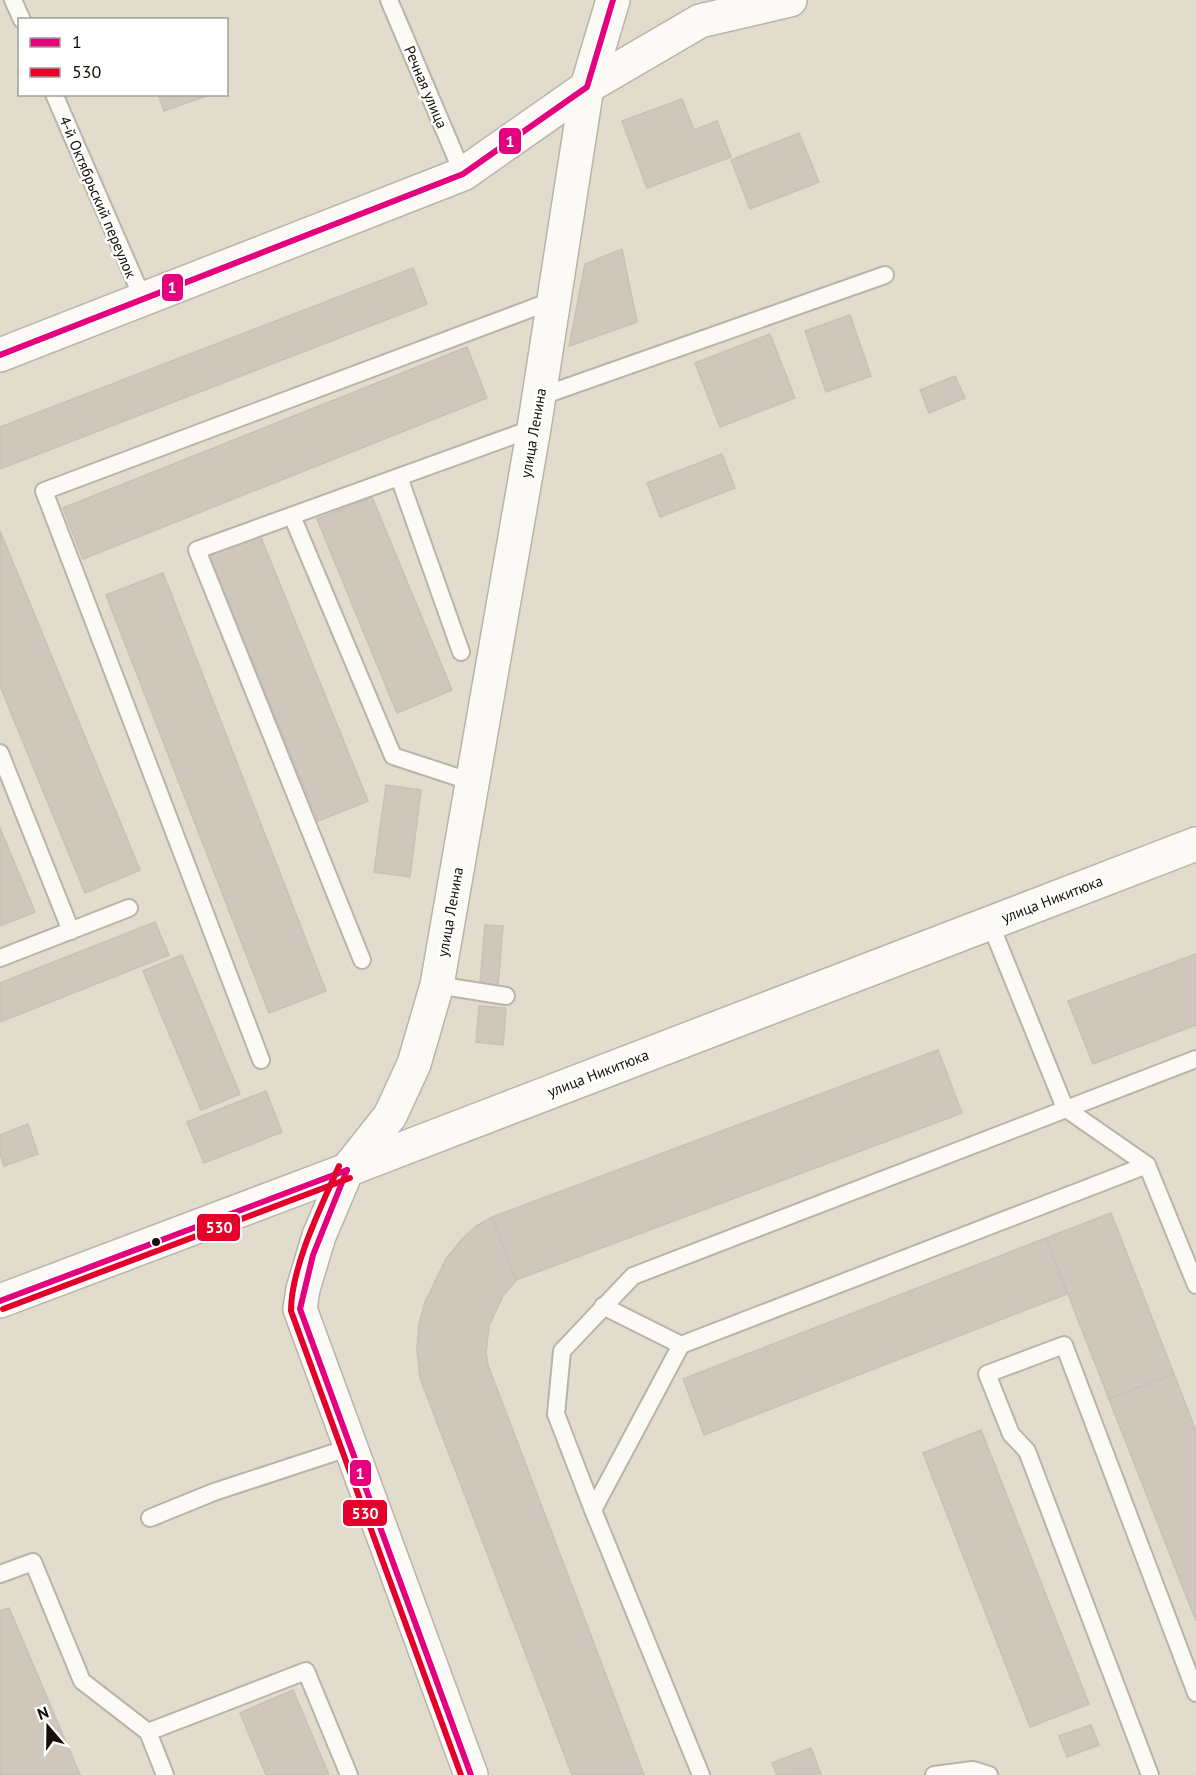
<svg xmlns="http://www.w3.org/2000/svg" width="1196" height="1775" font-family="'PT Sans',sans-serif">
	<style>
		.building { fill: #cfc6bc; stroke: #c9c0b7; stroke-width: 1.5 }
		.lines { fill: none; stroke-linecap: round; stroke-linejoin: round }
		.lane-casing { stroke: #b9b4a8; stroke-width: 20 }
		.street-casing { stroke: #b9b4a8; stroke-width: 36 }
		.lane { stroke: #fbfaf7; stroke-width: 16 }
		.street { stroke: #fbfaf7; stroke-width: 33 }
		.bus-1-casing { stroke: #fff; stroke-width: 10 }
		.bus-2-casing { stroke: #fff; stroke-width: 10 }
		.bus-1 { stroke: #e5007d; stroke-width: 6 }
		.bus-2 { stroke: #e4002b; stroke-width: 6 }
		.bus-dot { fill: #130f06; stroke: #fff; stroke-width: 2 }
		.labels { text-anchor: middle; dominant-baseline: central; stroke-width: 5; stroke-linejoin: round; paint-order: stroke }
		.street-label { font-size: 15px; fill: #130f06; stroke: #fff }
		.line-badge { stroke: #fff; stroke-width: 2 }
		.badge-label { font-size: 16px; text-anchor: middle; font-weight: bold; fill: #fff }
	</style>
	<rect width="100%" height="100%" fill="#e2dccc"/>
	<g class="building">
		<polygon points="158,94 212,94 164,111"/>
		<polygon points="682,99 694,130 717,121 731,157 647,188 622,121"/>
		<polygon points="799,133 819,182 750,209 731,160"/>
		<polygon points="622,249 637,322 569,346 585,264"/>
		<polygon points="413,268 427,304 0,469 0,427"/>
		<polygon points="850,315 871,376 826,392 805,331"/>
		<polygon points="770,334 795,398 720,427 695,363"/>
		<polygon points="467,347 487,398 83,559 63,508"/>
		<polygon points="955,376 965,398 929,413 920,390"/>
		<polygon points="722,454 735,488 660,517 647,483"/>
		<polygon points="372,497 452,690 397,713 317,519"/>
		<polygon points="0,531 140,870 85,893 0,686"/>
		<polygon points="260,535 368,801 318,821 209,556"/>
		<polygon points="163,573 326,991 269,1013 106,595"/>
		<polygon points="386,785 421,790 410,877 374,872"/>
		<polygon points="0,828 35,912 0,926"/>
		<polygon points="155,922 169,955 0,1022 0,983"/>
		<polygon points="485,925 503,926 498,986 480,984"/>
		<polygon points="1196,954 1196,1025 1093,1064 1068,1001"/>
		<polygon points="182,955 240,1094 201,1110 143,971"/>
		<polygon points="479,1006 506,1008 503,1045 476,1042"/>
		<polygon points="938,1050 962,1113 516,1280 492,1217"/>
		<polygon points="266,1091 282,1132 204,1163 187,1122"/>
		<polygon points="28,1124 38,1154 4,1166 0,1154 0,1135"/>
		<polygon points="1111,1213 1174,1374 1109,1399 1046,1238"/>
		<polygon points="492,1217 516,1280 503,1296 489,1326 486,1353 488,1365 644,1775 572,1775 420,1378 417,1349 419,1324 425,1302 446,1259 462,1239 476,1226"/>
		<polygon points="1046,1238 1067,1294 704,1435 683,1379"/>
		<polygon points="1174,1374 1196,1431 1196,1621 1109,1399"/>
		<polygon points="981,1430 1089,1704 1030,1727 923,1453"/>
		<polygon points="9,1608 80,1775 0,1775 0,1611"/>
		<polygon points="293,1690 329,1775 266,1775 240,1713"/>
		<polygon points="1091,1725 1099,1745 1067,1757 1059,1736"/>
		<polygon points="811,1748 821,1774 777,1775 772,1763"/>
	</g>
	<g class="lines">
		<defs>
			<g id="lane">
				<polyline points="13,0 22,20"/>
				<polyline points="389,0 463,174"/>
				<polyline points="54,94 143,299"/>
				<polyline points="539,397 885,275"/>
				<polyline points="399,477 461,652"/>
				<polyline points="292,516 393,756 472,782"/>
				<polyline points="0,753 71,931"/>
				<polyline points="990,923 1065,1108 1147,1165 1196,1285"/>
				<polyline points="0,958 129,908"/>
				<polyline points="362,960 197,550 534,428"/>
				<polyline points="437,985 506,996"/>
				<polyline points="261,1060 44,491 554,300"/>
				<polyline points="603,1306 681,1345"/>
				<polyline points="593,1510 681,1345 1147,1165"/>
				<polyline points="150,1518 214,1492 351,1447"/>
				<polyline points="0,1574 33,1562 82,1681 148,1732 165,1775"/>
				<polyline points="148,1732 306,1671 349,1775"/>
				<polyline points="701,1775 593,1510 556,1414 562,1351 633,1276 1196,1059"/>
				<polyline points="934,1775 973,1770 989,1775"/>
				<polyline points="1150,1775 1027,1451 1011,1434 987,1374 1064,1345 1196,1693"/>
			</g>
			<g id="street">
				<polyline points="0,355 463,174 587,87 700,21 790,0"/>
				<polyline points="0,1301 347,1170 1196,844"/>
				<polyline points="471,1775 300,1309 303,1289 319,1236 347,1170 390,1116 414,1064 437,985 534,428 587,87 613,0"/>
			</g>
		</defs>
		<use href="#lane" class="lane-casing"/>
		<use href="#street" class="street-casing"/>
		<use href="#lane" class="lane"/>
		<use href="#street" class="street"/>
		<defs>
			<g id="bus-1">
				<polyline points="0,355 463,174 587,87 613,0"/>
				<polyline points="347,1170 313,1255 300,1309 471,1775"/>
				<polyline points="0,1301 347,1170"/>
			</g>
			<g id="bus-2">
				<path d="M339,1166C321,1207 291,1267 291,1311L461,1775"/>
				<polyline points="3,1309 350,1178"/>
			</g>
		</defs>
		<use href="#bus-1" class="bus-1-casing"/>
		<use href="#bus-2" class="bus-2-casing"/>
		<use href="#bus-1" class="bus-1"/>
		<use href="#bus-2" class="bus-2"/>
	</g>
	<circle class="bus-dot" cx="156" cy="1242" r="5"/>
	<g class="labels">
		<g class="street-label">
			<text transform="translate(426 87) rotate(67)">Речная улица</text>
			<text transform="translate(98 197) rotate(67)">4-й Октябрьский переулок</text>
			<text transform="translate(533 433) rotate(-80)">улица Ленина</text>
			<text transform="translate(1052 899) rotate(-21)">улица Никитюка</text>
			<text transform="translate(450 912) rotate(-80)">улица Ленина</text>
			<text transform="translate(598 1073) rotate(-21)">улица Никитюка</text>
		</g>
	</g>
	<g class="line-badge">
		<rect x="498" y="127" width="24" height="28" rx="6" fill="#e5007d"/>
		<rect x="161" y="273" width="23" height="29" rx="6" fill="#e5007d"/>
		<rect x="196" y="1213" width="45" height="29" rx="6" fill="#e4002b"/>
		<rect x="349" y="1459" width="23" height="28" rx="6" fill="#e5007d"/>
		<rect x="342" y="1499" width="46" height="28" rx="6" fill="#e4002b"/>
	</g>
	<g class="badge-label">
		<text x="510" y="147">1</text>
		<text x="172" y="293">1</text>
		<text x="219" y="1233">530</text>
		<text x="360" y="1479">1</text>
		<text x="365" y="1519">530</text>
	</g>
	<rect x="18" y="18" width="210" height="78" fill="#ffffff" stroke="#a19f9b" stroke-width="1.5"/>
	<rect x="30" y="38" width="30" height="9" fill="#e5007d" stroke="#a19f9b" stroke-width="1.5"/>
	<text x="72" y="48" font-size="18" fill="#130f06">1</text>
	<rect x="30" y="68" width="30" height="9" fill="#e4002b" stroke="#a19f9b" stroke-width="1.5"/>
	<text x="72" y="78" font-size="18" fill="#130f06">530</text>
	<g transform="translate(48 1727) rotate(340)" stroke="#ffffff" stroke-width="4.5" paint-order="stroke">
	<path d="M0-4.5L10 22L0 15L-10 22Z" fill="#130f06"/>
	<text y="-9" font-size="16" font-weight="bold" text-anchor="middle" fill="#130f06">N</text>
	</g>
</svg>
